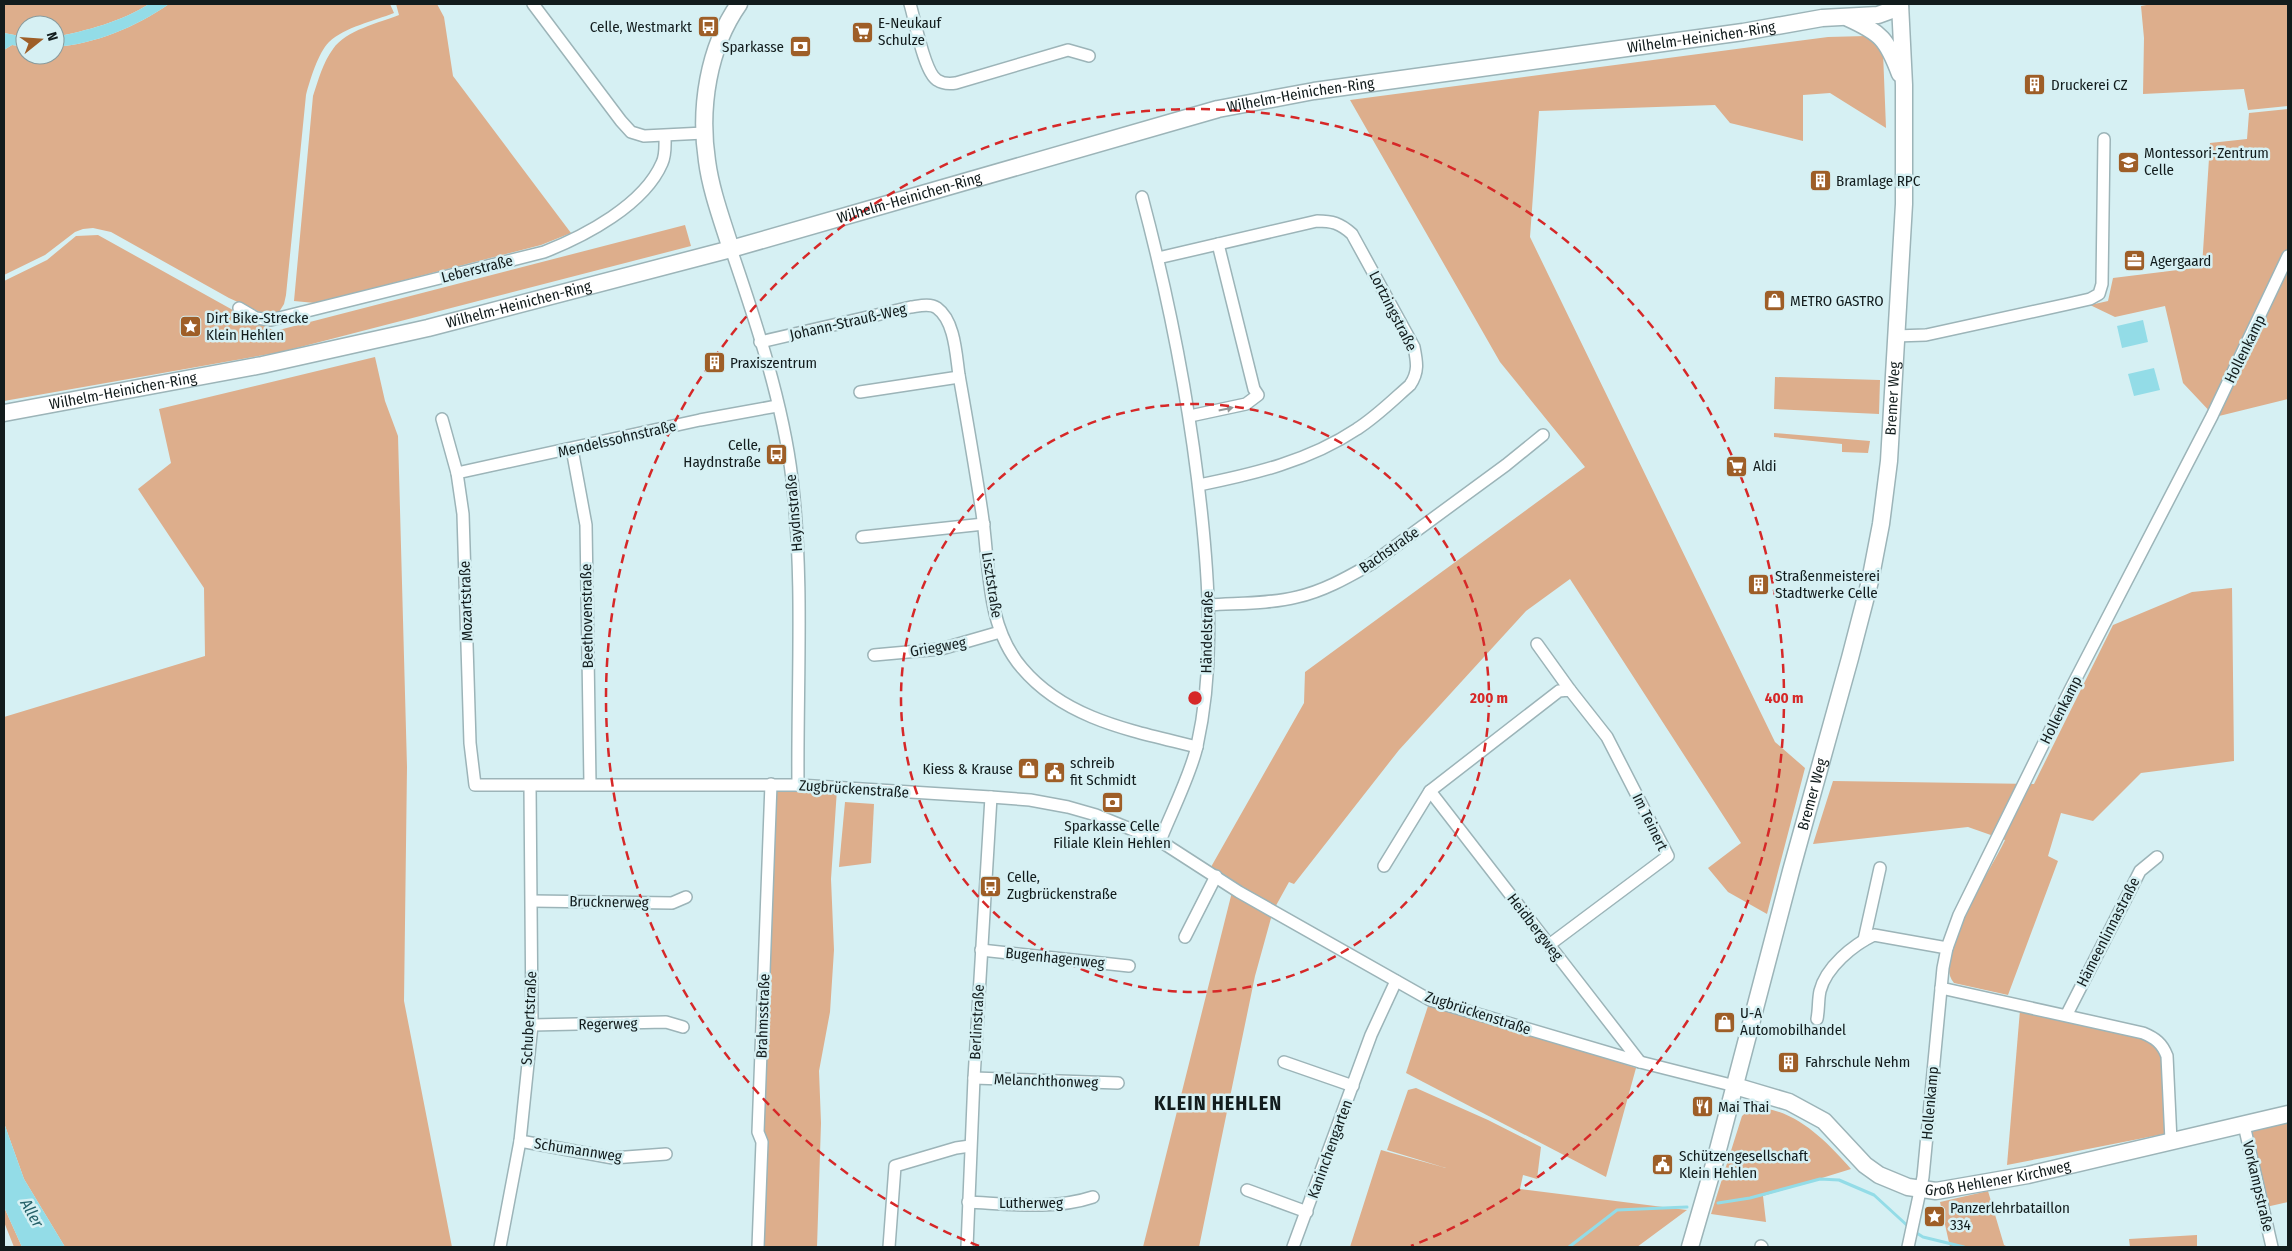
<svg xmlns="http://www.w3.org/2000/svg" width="2292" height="1251" font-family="'Fira Sans Condensed',sans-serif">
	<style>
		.green { fill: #ddae8c }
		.water { fill: #93dce7 }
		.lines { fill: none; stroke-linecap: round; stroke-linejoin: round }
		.stream { stroke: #93dce7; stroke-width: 3 }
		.street-casing { stroke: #9cb4b8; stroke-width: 14 }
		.secondary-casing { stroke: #9cb4b8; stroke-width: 19 }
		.street { stroke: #fff; stroke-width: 11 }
		.secondary { stroke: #fff; stroke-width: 16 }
		.oneway { fill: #949999 }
		.ring { fill: none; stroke: #d62828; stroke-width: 2.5; stroke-dasharray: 9 6 }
		.labels { text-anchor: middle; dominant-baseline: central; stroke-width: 5; stroke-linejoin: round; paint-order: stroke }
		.poi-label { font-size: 15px; fill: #121c1d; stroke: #d6f0f3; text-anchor: start }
		.street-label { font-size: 15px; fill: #121c1d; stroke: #d6f0f3 }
		.water-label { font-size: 16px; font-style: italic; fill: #246068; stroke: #d6f0f3 }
		.district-label { font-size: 20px; font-weight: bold; letter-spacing: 1px; fill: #121c1d; stroke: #d6f0f3 }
		.centre { fill: #d62828; stroke: #d6f0f3; stroke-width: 2.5 }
		.ring-label { font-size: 15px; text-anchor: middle; font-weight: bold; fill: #d62828; stroke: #d6f0f3; stroke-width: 5; stroke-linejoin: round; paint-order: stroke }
	</style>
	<rect width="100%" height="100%" fill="#d6f0f3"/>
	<g class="green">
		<path d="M4,4H149C123,21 86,31 55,37V25H25V37L4,33Z"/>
		<path d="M169,4H390L394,13C374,21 345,27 329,42C318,53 310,80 306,95L286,295L284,304L279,312L262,313L229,298L111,232L93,228L83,229L75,232L45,255L4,275V50L12,45L25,47V55H55V47C95,44 136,27 169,4Z"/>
		<path d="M396,4H437L444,17L453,76L571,233L541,245L315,303L294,301L313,96C318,81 323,62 333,49C346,30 379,23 399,15Z"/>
		<polygon points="2152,4 2288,4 2288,106 2248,110 2244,89 2143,94 2144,38 2141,6"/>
		<polygon points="1866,36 1883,52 1886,128 1830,93 1803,95 1803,141 1730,123 1715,105 1539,111 1530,237 1775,742 1805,768 1767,914 1728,892 1708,868 1741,843 1570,579 1526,611 1399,750 1294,884 1289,882 1273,911 1255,976 1199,1247 1143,1247 1233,888 1207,874 1304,703 1305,672 1585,467 1500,362 1350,100 1828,37"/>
		<polygon points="2288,109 2288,399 2215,417 2183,383 2165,306 2115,317 2090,305 2108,301 2113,278 2202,267 2210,143 2247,139 2249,113"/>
		<polygon points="685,225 691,246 281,352 4,401 4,281 47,260 76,236 98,235 249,319 275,331"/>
		<polygon points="375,357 385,401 398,436 407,767 404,1001 452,1247 65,1247 24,1179 4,1123 4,717 205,656 204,588 138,489 171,463 159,409"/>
		<polygon points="1775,377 1880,380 1879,414 1774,409"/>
		<polygon points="1774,433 1870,441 1868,453 1842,452 1842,444 1774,437"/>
		<path d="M2232,588L2234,761L2141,773L2093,821L2061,813L2048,856L2058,861L2008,995L1954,983C1931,958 1993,867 2005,840L1968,827L1813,844L1833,781L2034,784L2113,625L2192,592Z"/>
		<polygon points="771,784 837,789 831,879 834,950 830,1012 819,1071 821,1123 817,1247 758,1247"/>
		<polygon points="845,802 874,804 871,863 839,867"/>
		<polygon points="1430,1000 1636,1068 1606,1177 1406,1073"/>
		<polygon points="2020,1010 2143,1039 2158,1048 2165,1067 2164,1134 2007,1165"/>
		<polygon points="1416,1088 1488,1120 1541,1147 1537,1179 1523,1175 1520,1189 1687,1210 1637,1247 1350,1247 1381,1150 1446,1168 1387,1150 1408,1090"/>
		<path d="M1752,1107C1795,1108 1825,1140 1851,1169L1763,1196L1766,1222L1711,1214L1742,1116Z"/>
		<polygon points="2288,1121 2288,1202 2266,1207 2248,1130"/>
		<polygon points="1988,1191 2004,1245 2008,1247 1950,1247 1940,1202"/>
		<polygon points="4,1207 22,1247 14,1247 4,1222"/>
		<polygon points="2197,1235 2197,1247 2130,1247 2129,1239"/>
	</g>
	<g class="water">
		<path d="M149,4H169C136,27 95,44 55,47V37C86,31 123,21 149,4Z"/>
		<polygon points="4,33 25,37 25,47 12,45 4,50"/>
		<polygon points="2143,320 2148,342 2122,348 2117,326"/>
		<polygon points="2154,368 2160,390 2134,396 2128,374"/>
		<polygon points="4,1123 24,1179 65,1247 22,1247 4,1207"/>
	</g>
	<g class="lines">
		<g class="stream">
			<polyline points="1718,1203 1750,1198 1820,1179 1839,1180 1874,1195 1910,1228"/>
			<polyline points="1915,1232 1923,1237 1964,1247"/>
			<polyline points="1569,1247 1617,1210 1687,1207"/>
		</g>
		<defs>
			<g id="street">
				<polyline points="533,4 621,121 631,132 644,136 704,133"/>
				<path d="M910,4C915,20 924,72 937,80C943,84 950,84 956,83L1068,50L1089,56"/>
				<path d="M1142,197C1171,306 1192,415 1203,528C1210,600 1213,674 1197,746C1191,774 1171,813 1160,841"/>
				<path d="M731,249C756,322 783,403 792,479C804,580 797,683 798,785"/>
				<path d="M1158,258L1317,221C1332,221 1340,223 1352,234L1414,347C1417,362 1419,372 1410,385C1393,400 1376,417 1357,429C1309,461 1254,474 1199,485"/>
				<path d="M239,308L256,318L271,320L544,252C585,236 644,205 662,163C666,155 665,145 665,136"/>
				<polyline points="1895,336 1926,335 2068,304 2090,299 2099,294 2102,284 2104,139"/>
				<path d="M760,342L911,307C919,306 930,303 937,308C955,321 956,355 959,375C967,421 975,466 982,513C990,565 985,625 1022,668C1066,720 1134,731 1197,747"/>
				<polyline points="860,392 959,377"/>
				<polyline points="1190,416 1246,404 1258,395 1254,389 1218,244"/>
				<polyline points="442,419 457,473 463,514 470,743 475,785 798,785 991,797 1030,800 1068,807 1096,815 1160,841 1239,892 1430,1000 1640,1062 1735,1086"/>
				<polyline points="572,449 586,525 590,784"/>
				<polyline points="457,473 700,420 777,406"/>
				<polyline points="862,537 984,524"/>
				<path d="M1209,605C1238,603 1269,604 1297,597C1324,591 1348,577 1371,564L1506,465L1543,435"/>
				<polyline points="1537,644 1570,690"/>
				<polyline points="874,655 941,649 1000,632"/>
				<polyline points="1430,791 1640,1062"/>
				<polyline points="1384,866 1430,791 1559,691 1570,690 1607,737 1668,856 1549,945"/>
				<polyline points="532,901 672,903 686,897"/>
				<polyline points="1185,937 1216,876"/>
				<polyline points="1864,940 1880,868"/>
				<polyline points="981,950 1129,966"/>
				<path d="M1941,988L2143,1033C2155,1038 2162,1043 2167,1056L2171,1141"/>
				<polyline points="2067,1014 2140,871 2157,857"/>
				<path d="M1817,1019C1819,1009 1818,1000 1820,991C1826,967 1853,945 1874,935L1947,948"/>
				<polyline points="532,1025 666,1022 683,1027"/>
				<polyline points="1284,1062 1353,1086"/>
				<polyline points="974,1078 1118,1083"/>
				<polyline points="2244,1125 2272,1247"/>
				<polyline points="520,1141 613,1158 666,1154"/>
				<polyline points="1247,1190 1307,1212"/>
				<path d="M968,1202C1009,1204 1054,1210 1093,1197"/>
				<polyline points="1761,1246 1762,1247"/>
				<polyline points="500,1247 520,1141 532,1025 530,786"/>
				<polyline points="758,1247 762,1142 758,1132 771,784"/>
				<polyline points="889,1247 895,1166 956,1148 970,1146"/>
				<polyline points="967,1247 974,1078 991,797"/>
				<polyline points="1293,1247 1371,1035 1396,981"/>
				<polyline points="1908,1247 1923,1177 1943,968 1947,948 1959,915 2070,690 2212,416 2288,256"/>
			</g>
			<g id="secondary">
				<path d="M1848,18C1881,33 1887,39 1900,74"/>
				<path d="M731,249C722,220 711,191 707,161C699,108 708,48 739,4"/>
				<path id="s1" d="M4,413L262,365L428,328L731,249L1218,109L1314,91L1743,32L1822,18L1878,15L1900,7"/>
				<path id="s2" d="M1735,1086L1789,1102L1824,1121L1865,1165L1879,1175L1908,1187L1936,1191L2028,1175L2288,1114"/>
				<path id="s3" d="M1690,1247L1715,1161L1791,871L1850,658L1870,581L1881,524L1889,461L1904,204V85L1900,4"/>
			</g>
		</defs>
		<use href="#street" class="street-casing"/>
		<use href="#secondary" class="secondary-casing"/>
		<use href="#street" class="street"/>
		<use href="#secondary" class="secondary"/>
	</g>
	<defs><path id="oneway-solid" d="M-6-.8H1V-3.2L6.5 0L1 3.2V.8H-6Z" transform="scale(1.25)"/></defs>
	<use class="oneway" href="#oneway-solid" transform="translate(1226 409) rotate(-12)"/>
	<g class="ring">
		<circle cx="1195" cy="698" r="294"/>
		<path d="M979 1246A589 589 0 1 1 1411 1246"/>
	</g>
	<defs>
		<symbol id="bus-square" viewBox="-11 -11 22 22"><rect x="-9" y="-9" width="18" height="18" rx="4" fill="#9e5e27" stroke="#d6f0f3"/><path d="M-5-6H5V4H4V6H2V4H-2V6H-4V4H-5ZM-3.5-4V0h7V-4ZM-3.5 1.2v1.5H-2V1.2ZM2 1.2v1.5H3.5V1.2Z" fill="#fff"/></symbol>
		<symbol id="supermarket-square" viewBox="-11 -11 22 22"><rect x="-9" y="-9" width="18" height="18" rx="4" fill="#9e5e27" stroke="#d6f0f3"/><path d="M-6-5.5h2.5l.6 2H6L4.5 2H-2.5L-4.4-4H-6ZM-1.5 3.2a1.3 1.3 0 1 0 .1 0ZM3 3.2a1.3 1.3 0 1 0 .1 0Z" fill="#fff"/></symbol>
		<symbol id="bank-square" viewBox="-11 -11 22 22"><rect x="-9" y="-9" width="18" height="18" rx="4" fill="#9e5e27" stroke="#d6f0f3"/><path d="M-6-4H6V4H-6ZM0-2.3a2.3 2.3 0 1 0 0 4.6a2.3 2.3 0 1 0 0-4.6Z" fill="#fff"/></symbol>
		<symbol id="building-square" viewBox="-11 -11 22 22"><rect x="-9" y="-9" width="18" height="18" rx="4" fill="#9e5e27" stroke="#d6f0f3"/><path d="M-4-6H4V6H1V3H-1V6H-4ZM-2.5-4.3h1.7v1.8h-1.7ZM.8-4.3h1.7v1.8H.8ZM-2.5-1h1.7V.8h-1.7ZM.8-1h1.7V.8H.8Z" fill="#fff"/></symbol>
		<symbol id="school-square" viewBox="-11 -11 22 22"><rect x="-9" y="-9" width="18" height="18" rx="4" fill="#9e5e27" stroke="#d6f0f3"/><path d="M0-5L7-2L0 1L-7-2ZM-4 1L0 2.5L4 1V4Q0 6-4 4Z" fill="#fff"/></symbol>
		<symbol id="office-square" viewBox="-11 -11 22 22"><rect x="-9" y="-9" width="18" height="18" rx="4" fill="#9e5e27" stroke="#d6f0f3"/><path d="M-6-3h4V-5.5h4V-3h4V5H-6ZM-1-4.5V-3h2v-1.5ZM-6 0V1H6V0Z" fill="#fff"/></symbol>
		<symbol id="shop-square" viewBox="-11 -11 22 22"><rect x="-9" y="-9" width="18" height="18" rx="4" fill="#9e5e27" stroke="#d6f0f3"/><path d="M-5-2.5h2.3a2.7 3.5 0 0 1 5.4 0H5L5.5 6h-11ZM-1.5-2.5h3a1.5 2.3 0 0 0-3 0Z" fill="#fff"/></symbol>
		<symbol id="sight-square" viewBox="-11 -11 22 22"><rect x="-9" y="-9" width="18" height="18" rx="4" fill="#9e5e27" stroke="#d6f0f3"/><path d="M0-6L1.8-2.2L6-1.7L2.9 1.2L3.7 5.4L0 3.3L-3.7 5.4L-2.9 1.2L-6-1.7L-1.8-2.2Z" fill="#fff"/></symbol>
		<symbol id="civic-square" viewBox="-11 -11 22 22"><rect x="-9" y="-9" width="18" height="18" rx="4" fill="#9e5e27" stroke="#d6f0f3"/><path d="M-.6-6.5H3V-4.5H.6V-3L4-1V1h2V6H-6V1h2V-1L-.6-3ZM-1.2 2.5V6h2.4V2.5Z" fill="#fff"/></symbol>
		<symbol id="restaurant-square" viewBox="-11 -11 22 22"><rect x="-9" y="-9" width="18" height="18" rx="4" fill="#9e5e27" stroke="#d6f0f3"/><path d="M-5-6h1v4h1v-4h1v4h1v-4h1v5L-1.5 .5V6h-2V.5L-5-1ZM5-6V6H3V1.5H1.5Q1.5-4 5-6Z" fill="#fff"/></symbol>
	</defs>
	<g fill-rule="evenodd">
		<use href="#bus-square" x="696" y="14" width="25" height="25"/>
		<use href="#supermarket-square" x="850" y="20" width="25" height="25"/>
		<use href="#bank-square" x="788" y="34" width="25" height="25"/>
		<use href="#building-square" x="2022" y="72" width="25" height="25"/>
		<use href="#school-square" x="2116" y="150" width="25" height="25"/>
		<use href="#building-square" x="1808" y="168" width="25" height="25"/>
		<use href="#office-square" x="2122" y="248" width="25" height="25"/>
		<use href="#shop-square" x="1762" y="288" width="25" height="25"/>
		<use href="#sight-square" x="178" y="314" width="25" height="25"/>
		<use href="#building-square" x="702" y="350" width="25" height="25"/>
		<use href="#bus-square" x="764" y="442" width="25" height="25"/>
		<use href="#supermarket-square" x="1724" y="454" width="25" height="25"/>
		<use href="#building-square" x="1746" y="572" width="25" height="25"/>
		<use href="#shop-square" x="1016" y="756" width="25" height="25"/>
		<use href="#civic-square" x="1042" y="760" width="25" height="25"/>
		<use href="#bank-square" x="1100" y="790" width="25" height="25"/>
		<use href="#bus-square" x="978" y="874" width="25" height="25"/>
		<use href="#shop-square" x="1712" y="1010" width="25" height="25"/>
		<use href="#building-square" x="1776" y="1050" width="25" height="25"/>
		<use href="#restaurant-square" x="1690" y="1094" width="25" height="25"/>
		<use href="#civic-square" x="1650" y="1152" width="25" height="25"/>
		<use href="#sight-square" x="1922" y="1204" width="25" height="25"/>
	</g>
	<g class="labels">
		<g class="poi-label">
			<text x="878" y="23">E-Neukauf<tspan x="878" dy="17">Schulze</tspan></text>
			<text x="692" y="27" text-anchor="end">Celle, Westmarkt</text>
			<text x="784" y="47" text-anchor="end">Sparkasse</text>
			<text x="2051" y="85">Druckerei CZ</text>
			<text x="2144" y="153">Montessori-Zentrum<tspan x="2144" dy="17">Celle</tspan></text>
			<text x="1836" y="181">Bramlage RPC</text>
			<text x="2150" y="261">Agergaard</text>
			<text x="1790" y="301">METRO GASTRO</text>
			<text x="206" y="318">Dirt Bike-Strecke<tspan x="206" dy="17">Klein Hehlen</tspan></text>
			<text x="730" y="363">Praxiszentrum</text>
			<text x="761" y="445" text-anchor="end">Celle,<tspan x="761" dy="17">Haydnstraße</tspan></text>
			<text x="1753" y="466">Aldi</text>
			<text x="1775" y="576">Straßenmeisterei<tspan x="1775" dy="17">Stadtwerke Celle</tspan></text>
			<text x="1070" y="763">schreib<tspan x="1070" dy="17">fit Schmidt</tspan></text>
			<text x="1013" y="769" text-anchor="end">Kiess &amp; Krause</text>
			<text x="1112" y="826" text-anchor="middle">Sparkasse Celle<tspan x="1112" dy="17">Filiale Klein Hehlen</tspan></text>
			<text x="1007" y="877">Celle,<tspan x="1007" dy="17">Zugbrückenstraße</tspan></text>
			<text x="1740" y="1013">U-A<tspan x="1740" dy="17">Automobilhandel</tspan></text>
			<text x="1805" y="1062">Fahrschule Nehm</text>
			<text x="1718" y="1107">Mai Thai</text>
			<text x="1679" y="1156">Schützengesellschaft<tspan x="1679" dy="17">Klein Hehlen</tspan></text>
			<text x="1950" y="1208">Panzerlehrbataillon<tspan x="1950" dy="17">334</tspan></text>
		</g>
		<g class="street-label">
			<text stroke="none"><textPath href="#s1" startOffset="1741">Wilhelm-Heinichen-Ring</textPath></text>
			<text stroke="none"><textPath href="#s1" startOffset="1336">Wilhelm-Heinichen-Ring</textPath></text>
			<text stroke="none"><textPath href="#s1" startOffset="931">Wilhelm-Heinichen-Ring</textPath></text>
			<text transform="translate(477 269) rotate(-14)">Leberstraße</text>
			<text stroke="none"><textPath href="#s1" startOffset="526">Wilhelm-Heinichen-Ring</textPath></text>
			<text transform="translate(1393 311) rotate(63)">Lortzingstraße</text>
			<text transform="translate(848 322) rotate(-13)">Johann-Strauß-Weg</text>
			<text transform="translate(2245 349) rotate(-64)">Hollenkamp</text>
			<text stroke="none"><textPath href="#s1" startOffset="121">Wilhelm-Heinichen-Ring</textPath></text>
			<text stroke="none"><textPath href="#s3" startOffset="874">Bremer Weg</textPath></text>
			<text transform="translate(617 439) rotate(-13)">Mendelssohnstraße</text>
			<text transform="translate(794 513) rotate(-95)">Haydnstraße</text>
			<text transform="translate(1389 550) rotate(-35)">Bachstraße</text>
			<text transform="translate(992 585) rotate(81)">Lisztstraße</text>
			<text transform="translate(466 601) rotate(-92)">Mozartstraße</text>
			<text transform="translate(587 616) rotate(-91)">Beethovenstraße</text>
			<text transform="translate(1207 632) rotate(-89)">Händelstraße</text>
			<text transform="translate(938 647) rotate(-10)">Griegweg</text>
			<text transform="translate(2061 710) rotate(-63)">Hollenkamp</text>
			<text transform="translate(854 789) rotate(4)">Zugbrückenstraße</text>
			<text stroke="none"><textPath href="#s3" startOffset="469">Bremer Weg</textPath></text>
			<text transform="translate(1650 822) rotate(64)">Im Teinert</text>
			<text transform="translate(609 902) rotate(1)">Brucknerweg</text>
			<text transform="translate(1535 927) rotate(52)">Heidbergweg</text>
			<text transform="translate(2108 932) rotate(-63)">Hämeenlinnastraße</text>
			<text transform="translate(1055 958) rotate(6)">Bugenhagenweg</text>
			<text transform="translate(1478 1013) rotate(18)">Zugbrückenstraße</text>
			<text transform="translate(763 1016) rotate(-88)">Brahmsstraße</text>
			<text transform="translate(529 1018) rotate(-87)">Schubertstraße</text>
			<text transform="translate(977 1022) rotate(-87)">Berlinstraße</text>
			<text transform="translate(608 1024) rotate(-1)">Regerweg</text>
			<text transform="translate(1046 1081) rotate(2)">Melanchthonweg</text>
			<text transform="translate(1930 1103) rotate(-85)">Hollenkamp</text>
			<text transform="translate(1330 1149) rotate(-70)">Kaninchengarten</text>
			<text transform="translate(578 1150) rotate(9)">Schumannweg</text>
			<text stroke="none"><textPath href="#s2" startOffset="296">Groß Hehlener Kirchweg</textPath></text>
			<text transform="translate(2258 1186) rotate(77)">Vorkampstraße</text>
			<text x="1031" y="1203">Lutherweg</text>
		</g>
		<g class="water-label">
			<text transform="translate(32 1213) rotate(61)">Aller</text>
		</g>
		<g class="district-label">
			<text x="1218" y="1103">KLEIN HEHLEN</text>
		</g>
	</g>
	<circle cx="1195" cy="698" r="8" class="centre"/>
	<g class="ring-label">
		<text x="1489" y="703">200 m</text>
		<text x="1784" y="703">400 m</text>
	</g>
	<rect width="2292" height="1251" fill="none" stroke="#121c1d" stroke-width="10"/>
	<g transform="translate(40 40) rotate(73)"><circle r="24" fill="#d6f0f3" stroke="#889b9d"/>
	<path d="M0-4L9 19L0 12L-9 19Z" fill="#9e5e27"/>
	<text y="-8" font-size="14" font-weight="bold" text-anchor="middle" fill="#121c1d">N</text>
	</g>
</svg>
